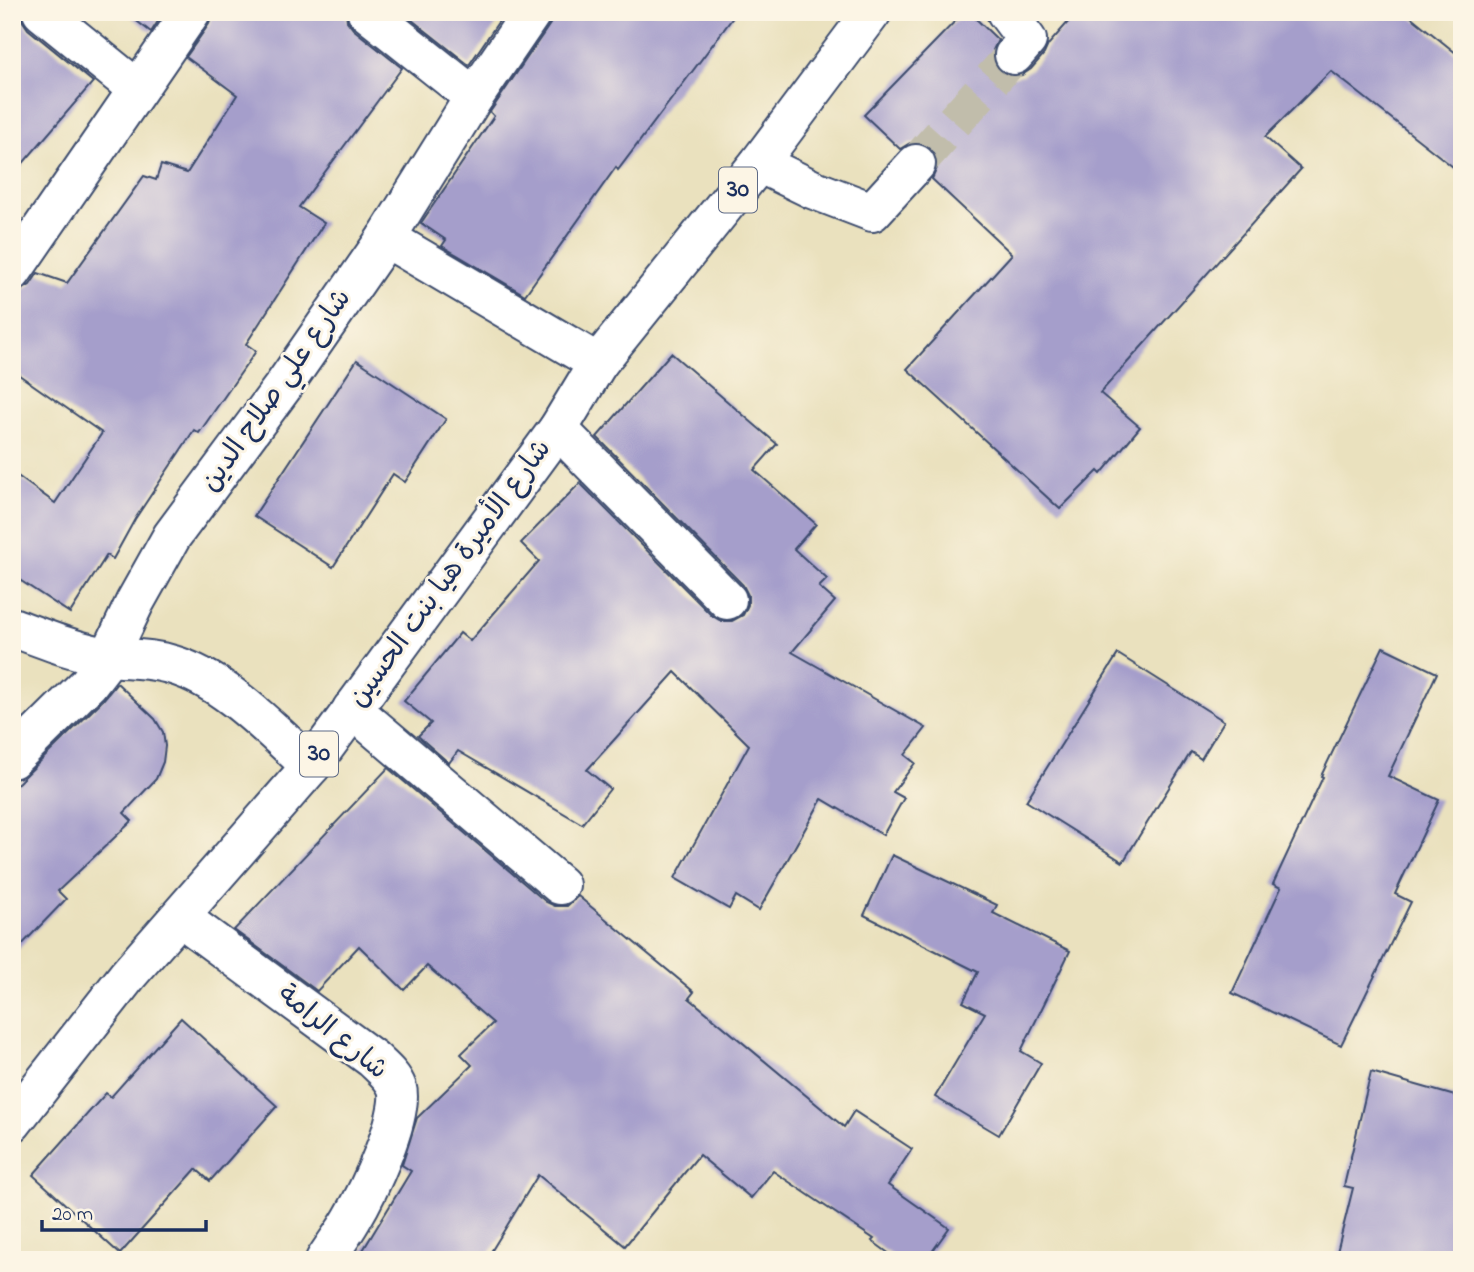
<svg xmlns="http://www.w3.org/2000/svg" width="1474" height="1272" font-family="'Indie Flower','Playpen Sans Arabic',sans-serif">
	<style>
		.building { fill: #a59ecb }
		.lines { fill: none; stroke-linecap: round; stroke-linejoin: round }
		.minor-tunnel { stroke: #c1bdab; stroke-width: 38; stroke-dasharray: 38 19; stroke-linecap: butt }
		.minor-casing { stroke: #3a4a6c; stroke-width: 42 }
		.major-casing { stroke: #3a4a6c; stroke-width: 42 }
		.minor { stroke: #fff; stroke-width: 38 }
		.major { stroke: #fff; stroke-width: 38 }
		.labels { text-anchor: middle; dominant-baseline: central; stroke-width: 6; stroke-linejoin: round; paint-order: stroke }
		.shield { fill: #fcf5e5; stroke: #5e6a86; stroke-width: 2 }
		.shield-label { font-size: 26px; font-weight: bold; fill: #1b2f5e }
		.street-label { font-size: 28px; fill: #1b2f5e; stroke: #fcf5e5 }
	</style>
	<rect width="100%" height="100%" fill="#fcf5e5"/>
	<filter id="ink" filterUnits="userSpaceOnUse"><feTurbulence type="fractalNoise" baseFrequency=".0143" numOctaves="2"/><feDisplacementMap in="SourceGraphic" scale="14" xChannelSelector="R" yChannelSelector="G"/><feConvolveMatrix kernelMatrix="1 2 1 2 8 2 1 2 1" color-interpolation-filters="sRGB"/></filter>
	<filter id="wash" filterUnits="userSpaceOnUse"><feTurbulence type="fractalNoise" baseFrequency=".00686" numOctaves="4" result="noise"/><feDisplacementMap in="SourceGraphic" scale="28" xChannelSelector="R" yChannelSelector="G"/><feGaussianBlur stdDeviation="1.57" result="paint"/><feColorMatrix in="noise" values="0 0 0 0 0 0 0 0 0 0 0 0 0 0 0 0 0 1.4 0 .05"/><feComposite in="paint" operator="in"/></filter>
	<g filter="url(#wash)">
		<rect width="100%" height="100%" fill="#eae1be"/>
		<g id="blocks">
			<g class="building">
				<polygon points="12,12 21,14 22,20 28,29 93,82 12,176"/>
				<polygon points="125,12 164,12 151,32"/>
				<polygon points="213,12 346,12 347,21 353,29 402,68 299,207 324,223 246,344 256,351 199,433 194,430 135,519 113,559 107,555 70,613 12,575 12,472 55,503 102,433 12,370 12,307 17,293 30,285 38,273 67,283 144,176 156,180 161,165 187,173 237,95 186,57 209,24"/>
				<polygon points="402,12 505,12 469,65"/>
				<polygon points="554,12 737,12 618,170 616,167 525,295 442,246 446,240 421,223 494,116 490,112 550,24"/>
				<polygon points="964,12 969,12 998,40 993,50 993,61 999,71 1011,77 1022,75 1031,69 1044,54 1048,45 1077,12 1405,12 1462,58 1462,174 1331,71 1265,137 1301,169 1100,393 1140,427 1101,474 1098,471 1060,509 907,369 1012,254 932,179 937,168 937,157 931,148 920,143 910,143 900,149 864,115"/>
				<polygon points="671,353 777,444 754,470 816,524 794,549 827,579 819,587 835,601 792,652 926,728 905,755 915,763 893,792 904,798 883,835 822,799 759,910 736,896 729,909 675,878 749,745 675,672 587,770 610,789 582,824 458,751 449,763 418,736 431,723 404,701 460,633 470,641 539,561 521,543 580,483 711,615 721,621 732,621 743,615 748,605 748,595 743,585 597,437"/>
				<polygon points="357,360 446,419 405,482 393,474 333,567 254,516"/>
				<polygon points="1383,647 1437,673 1388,776 1439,800 1395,894 1411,902 1341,1045 1232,993 1281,888 1273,884 1323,777 1321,776"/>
				<polygon points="1118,654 1224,721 1201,759 1191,752 1123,862 1026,801"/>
				<polygon points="117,683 155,719 163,732 165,746 163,762 156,779 124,813 132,821 58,891 66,899 12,955 12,789 103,700"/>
				<polygon points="388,768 546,902 555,906 567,906 578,896 694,992 689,998 844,1127 854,1111 912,1149 888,1185 949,1228 926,1260 898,1260 872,1241 874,1239 773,1171 751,1198 699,1155 625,1246 538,1175 486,1260 357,1260 411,1171 402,1165 417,1118 472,1065 461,1054 493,1023 427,966 404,990 359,946 317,991 234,930"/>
				<polygon points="892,855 997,905 993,913 1070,951 1021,1051 1041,1063 999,1135 935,1097 985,1013 963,1002 978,972 864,915"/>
				<polygon points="181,1018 277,1106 210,1181 196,1169 120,1254 33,1175 106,1093 111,1097"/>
				<polygon points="1371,1072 1462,1098 1462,1260 1335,1260 1353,1188 1344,1186"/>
			</g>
		</g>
	</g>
	<g filter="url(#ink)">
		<use href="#blocks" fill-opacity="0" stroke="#3a4a6c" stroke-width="2"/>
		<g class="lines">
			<polyline class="minor-tunnel" points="916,164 1014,55"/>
			<defs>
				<g id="minor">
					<polyline points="42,12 137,89"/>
					<polyline points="367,12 474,97"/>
					<polyline points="1006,12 1027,40 1014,55"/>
					<polyline points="759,163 812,189 872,212 916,164"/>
					<polyline points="386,238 598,363"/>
					<polyline points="12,272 191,12"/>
					<polyline points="558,429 727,600"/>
					<path d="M12,627C39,637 81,654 110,657C132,659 152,658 173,665C225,680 272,731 311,766"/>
					<polyline points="352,709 560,885"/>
					<polyline points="12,759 88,684 109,657 135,602 172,536 282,388 386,238 474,97 532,12"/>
					<path d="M180,917L373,1059C381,1067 393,1076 397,1088C405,1115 367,1194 352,1219C344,1233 334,1246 325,1260"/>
				</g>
				<polyline id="major" points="12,1123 128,975 311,766 558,429 598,363 759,163 872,12"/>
			</defs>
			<use href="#minor" class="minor-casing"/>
			<use href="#major" class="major-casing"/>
			<use href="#minor" class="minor"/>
			<use href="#major" class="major"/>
		</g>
	</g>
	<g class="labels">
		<g class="shield">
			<rect x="719" y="167.5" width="38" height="45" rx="5"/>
			<rect x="300" y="731.5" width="38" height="45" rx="5"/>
		</g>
		<g class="shield-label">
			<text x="738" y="190">30</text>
			<text x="319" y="754">30</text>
		</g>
		<g class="street-label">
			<text transform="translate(277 391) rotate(-55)">شارع علي صلاح الدين</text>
			<text transform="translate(451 574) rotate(-54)">شارع الأميرة هيا بنت الحسين</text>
			<text transform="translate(332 1033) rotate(39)">شارع الرامة</text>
		</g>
	</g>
	<rect width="1474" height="1272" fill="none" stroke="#fcf5e5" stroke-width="42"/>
	<path d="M42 1220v10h164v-10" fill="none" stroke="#1b2f5e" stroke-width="3.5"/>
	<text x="52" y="1220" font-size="21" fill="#1b2f5e" stroke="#fcf5e5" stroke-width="5" paint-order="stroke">20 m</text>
</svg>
